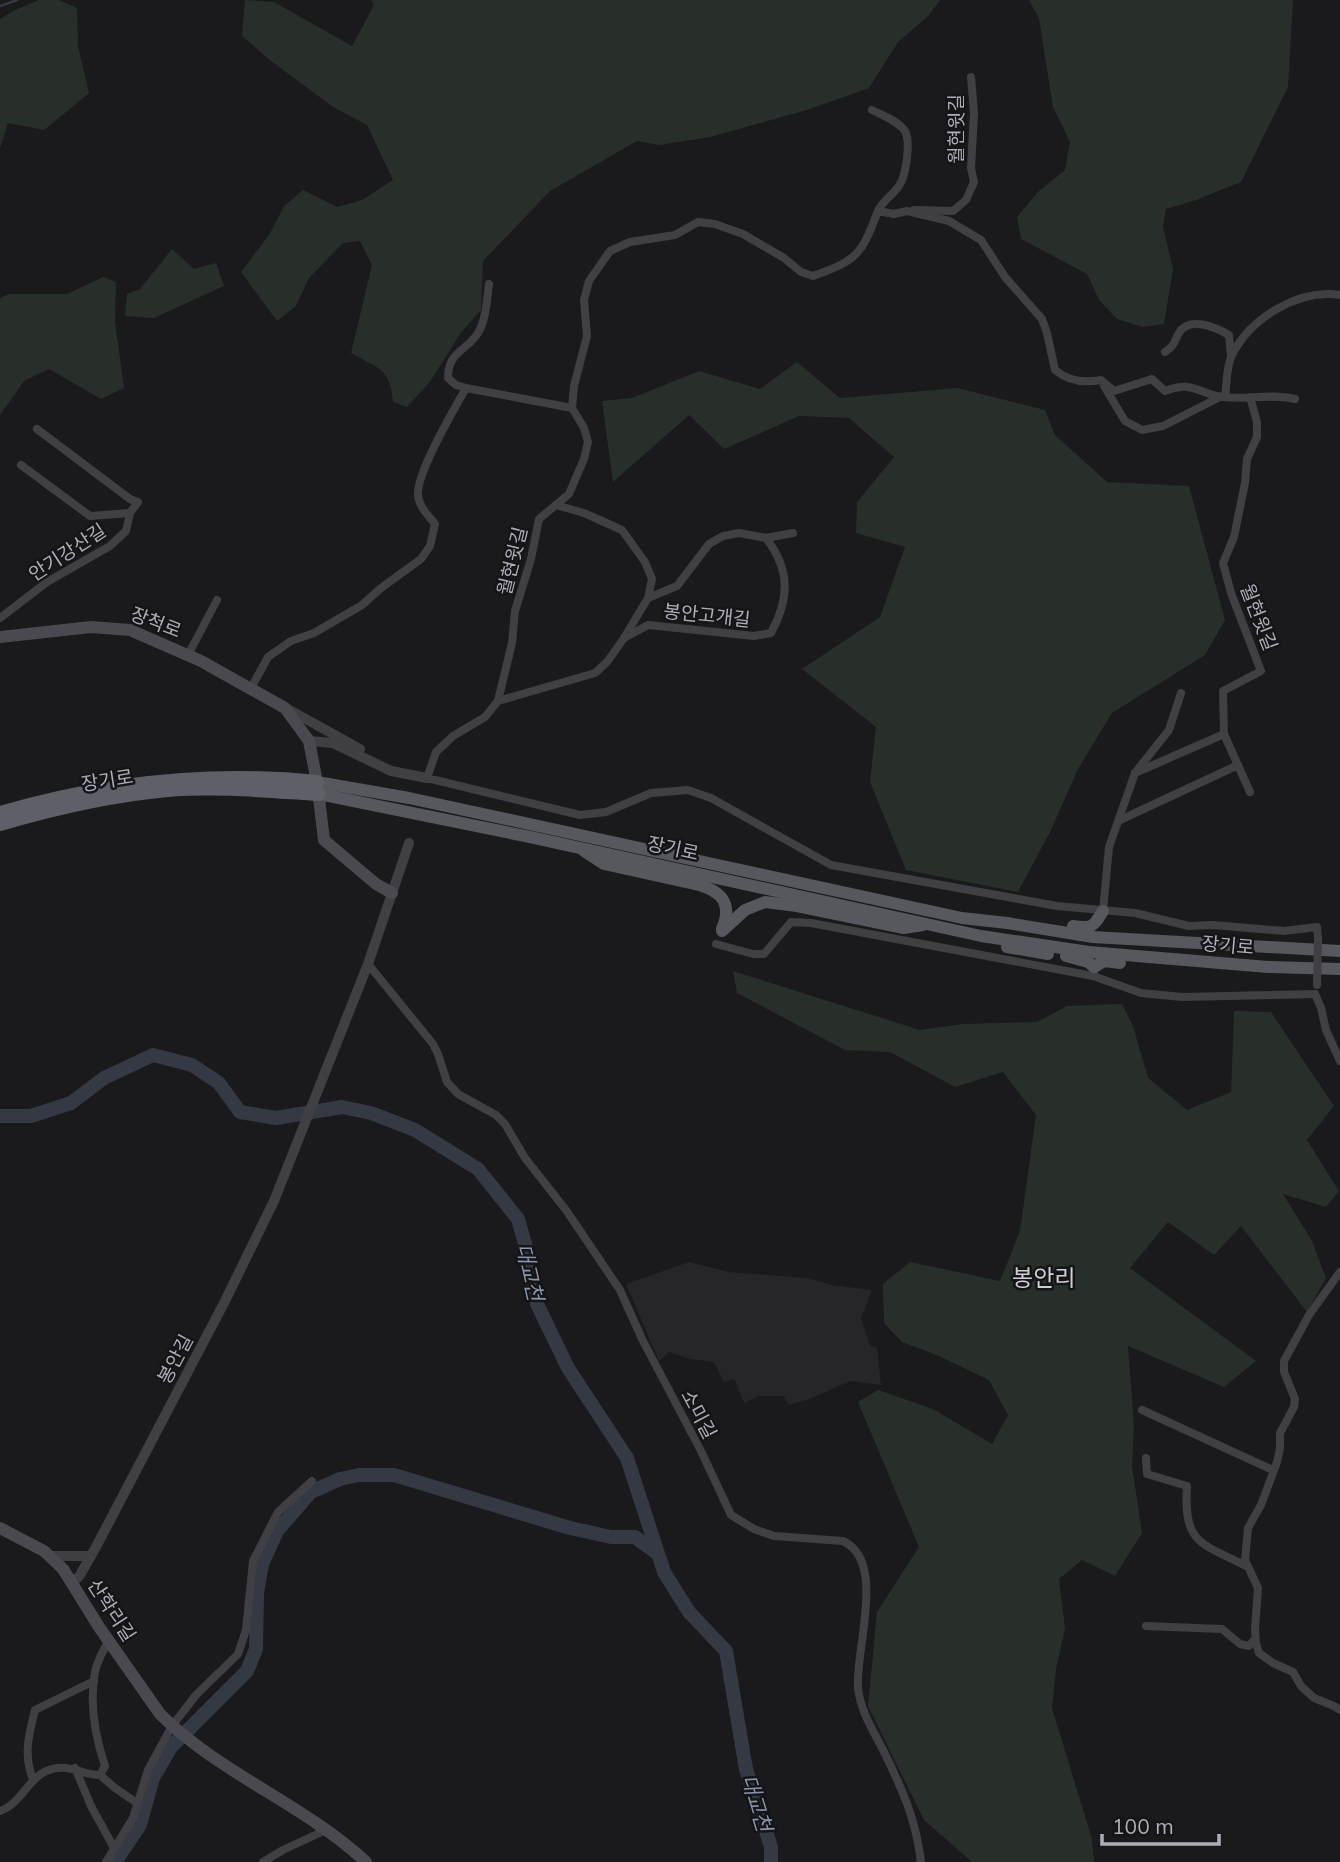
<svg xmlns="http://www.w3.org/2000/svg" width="1340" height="1862" font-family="Mulish,'Noto Sans KR',sans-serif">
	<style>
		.built { fill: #262528 }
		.green { fill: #282f2b }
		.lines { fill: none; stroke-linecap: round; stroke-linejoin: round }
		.stream { stroke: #353943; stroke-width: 2.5 }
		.river { stroke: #353943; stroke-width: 14 }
		.minor { stroke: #404044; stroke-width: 8 }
		.tertiary { stroke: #404044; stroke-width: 10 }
		.secondary { stroke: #49494f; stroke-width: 12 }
		.primary { stroke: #57575e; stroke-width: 12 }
		.trunk { stroke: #5f5f67; stroke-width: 14 }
		.minor-bridge { stroke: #404044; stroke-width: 8 }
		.labels { text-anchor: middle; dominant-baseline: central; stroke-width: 5; stroke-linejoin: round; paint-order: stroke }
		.street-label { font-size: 19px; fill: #adaeb9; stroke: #151416 }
		.water-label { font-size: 21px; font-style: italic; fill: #8994af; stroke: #151416 }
		.quarter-label { font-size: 23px; fill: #ceced5; stroke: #151416 }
	</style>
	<rect width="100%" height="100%" fill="#1a191b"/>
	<polygon class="built" points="689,1262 729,1272 808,1278 831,1285 872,1290 861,1318 870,1345 877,1348 881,1385 850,1381 810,1399 789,1405 783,1396 759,1396 744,1403 734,1379 724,1382 714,1362 690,1359 669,1352 659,1361 626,1284"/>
	<g class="green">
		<polygon points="39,0 59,0 77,8 78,46 89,93 44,130 8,123 0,148 0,19 13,11"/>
		<path d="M245,0L274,2L352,46L374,5L371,0H940L928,16L898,42L869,88L807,110L710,137L659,145L637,141L550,191L483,261L481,310L460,334L430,382L407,407L393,402C390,368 379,369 351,353L372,265L360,241L343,243L309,278L296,306L277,321L241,272L269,235L284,206L303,190L337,207L362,200L393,180L367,125L333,107L271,61L242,36Z"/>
		<polygon points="1029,0 1293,0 1288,87 1241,182 1196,200 1166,209 1163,227 1173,269 1164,324 1143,327 1117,319 1099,300 1087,274 1021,239 1017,217 1038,192 1065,170 1070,142 1053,107 1039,19"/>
		<polygon points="172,249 194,269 216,263 224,286 154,318 125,316 127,294 140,289"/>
		<polygon points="103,277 116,282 115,322 124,388 101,399 49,369 24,381 0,415 0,298 9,294 67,294"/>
		<polygon points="797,362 840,398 958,388 1045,410 1055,435 1107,482 1189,486 1225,620 1205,655 1112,713 1078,769 1050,832 1018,892 906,870 870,782 876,727 802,669 880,617 905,547 856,533 857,502 894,457 849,418 799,416 724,449 689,415 613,482 602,401 632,398 699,371 760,389"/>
		<polygon points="733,971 920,1030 963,1024 1037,1022 1067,1006 1122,1004 1133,1026 1148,1078 1187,1110 1231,1092 1234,1011 1271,1012 1334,1106 1307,1140 1339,1191 1326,1207 1283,1194 1312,1241 1326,1278 1307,1312 1241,1226 1214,1255 1168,1222 1130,1268 1256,1361 1224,1387 1128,1346 1134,1428 1132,1466 1142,1533 1115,1576 1082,1560 1059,1579 1065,1628 1056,1669 1052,1708 1092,1839 1094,1862 972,1862 924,1820 868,1706 877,1612 919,1547 858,1402 878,1390 933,1409 992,1444 1008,1415 989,1380 939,1356 902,1342 884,1323 883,1284 910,1262 1000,1281 1020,1231 1036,1115 1003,1072 955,1087 890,1052 845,1050 737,993"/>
	</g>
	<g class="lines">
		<polyline class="stream" points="0,6 17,0"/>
		<g class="river">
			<polyline points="0,1116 31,1116 71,1103 104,1078 153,1055 192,1065 219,1083 240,1112 276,1118 342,1107 371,1113 415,1130 478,1169 518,1219 529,1258 537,1304 568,1368 627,1458 664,1572 689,1612 726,1651 746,1769 771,1847 771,1862"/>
			<polyline points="115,1862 140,1825 153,1778 171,1747 247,1671 256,1649 257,1593 262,1564 277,1531 311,1492 340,1479 359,1475 394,1475 570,1528 611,1537 635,1537 657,1553"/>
		</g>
		<g class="minor">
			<path d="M872,110C882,115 898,121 905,131C911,142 906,176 899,186C892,196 883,200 878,211"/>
			<polyline points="914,210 953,211 966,200 974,182 971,168 974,113 971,77"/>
			<path d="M489,284C487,299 486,320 478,333C466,352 448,351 448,378L456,385L466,388L572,408"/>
			<path d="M1165,352C1178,343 1173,340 1181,330C1193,317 1217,328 1229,335L1231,356"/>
			<polyline points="1104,386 1125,421 1142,430 1163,426 1220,397"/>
			<path d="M1225,397C1227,384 1226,366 1232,355C1251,317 1299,289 1340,295"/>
			<path d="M1295,399C1271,393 1247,400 1223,397C1198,394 1195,380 1165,391L1152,379L1114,391L1101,380C1085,383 1068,381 1055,370L1047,333L1042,319L1005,277L981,240L949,221L907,211L894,214L878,211C861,255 858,260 813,276L801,272L784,258L743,234L715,224L698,222L675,235L630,242L610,251L589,281L584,300L587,336L574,386L572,408L584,428L588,442L584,459L569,494L539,519L531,559L515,611L512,643L498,701L485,717L453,736L436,752L427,778L580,815L606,812L651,793L688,790L711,798L831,865L1057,906L1135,913L1189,926L1213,925L1284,931L1317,927L1318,938"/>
			<polyline points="21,465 90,516 130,513"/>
			<polyline points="556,505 584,513 622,530 645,562 652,579 648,598"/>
			<polyline points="0,618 47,582 110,546 126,531 130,513 138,502 130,499 37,429"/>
			<path d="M626,637L648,625L754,636L771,633C790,598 790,569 766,538"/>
			<polyline points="188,655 217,600"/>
			<path d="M251,688L268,657L291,641L314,633L362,605L381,588L421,559L430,546L435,524C428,515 419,507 418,495C416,474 454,409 466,388"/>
			<polyline points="498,701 595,673 607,662 624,638 648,598 677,586 709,544 723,536 739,533 766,538 793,533"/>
			<polyline points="1224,734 1250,792"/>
			<polyline points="1135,773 1224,734 1223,691 1261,671 1231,593 1223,563 1234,537 1245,483 1247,459 1257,437 1257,422 1250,397"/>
			<polyline points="1120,820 1238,765"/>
			<polyline points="1103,911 1109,847 1135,773 1169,730 1181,693"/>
			<polyline points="716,944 753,954 764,954 791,922 811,923 1093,976"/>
			<path d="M368,964L433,1044L438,1054L447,1082L458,1094L496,1115L505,1124L525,1158L566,1210L620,1290L642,1339L701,1451L731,1515L754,1529L774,1536L843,1541C887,1561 855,1650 858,1687C860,1712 875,1733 886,1756C904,1793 916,1821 921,1862"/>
			<polyline points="1094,973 1093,976 1141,993 1182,997 1315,994"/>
			<polyline points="1315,994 1321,1008 1326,1030 1340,1061"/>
			<polyline points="1340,1272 1309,1315 1284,1361 1284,1372 1295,1399 1294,1407 1280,1433 1280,1448 1277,1462 1261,1505 1248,1528 1245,1560 1258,1588 1255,1629 1256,1643 1259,1653 1273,1663 1293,1672 1301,1686 1314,1698 1334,1706 1340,1710"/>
			<polyline points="1142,1410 1273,1470"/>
			<path d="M1146,1458L1147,1474L1187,1486C1183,1544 1201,1543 1246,1566"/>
			<polyline points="1146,1626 1222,1629 1240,1644 1249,1646 1255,1639"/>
			<path d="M108,1641C104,1650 97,1661 95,1672C89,1704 95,1736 105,1766L100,1775L115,1788L137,1803"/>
			<polyline points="75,1768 91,1806 114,1848"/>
			<path d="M33,1779C23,1756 29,1733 35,1710L94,1681"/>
			<path d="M0,1811C24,1803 28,1772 57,1768C76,1766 82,1775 100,1775"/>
			<polyline points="106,1862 133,1818 148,1770 172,1726 196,1695 238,1654 246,1630 253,1561 278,1512 312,1481"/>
			<polyline points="263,1862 283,1850 328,1829"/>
		</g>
		<g class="tertiary">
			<polyline points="286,708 360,749"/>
			<polyline points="309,741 333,743 391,771 427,778"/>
			<polyline points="50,1556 91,1556"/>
			<polyline points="72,1584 80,1575 96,1547 225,1301 274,1201 368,964 409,843"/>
		</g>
		<g class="secondary">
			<polyline points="0,637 91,627 130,630 201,661 285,708 309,741 317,782 324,840 376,884 392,893"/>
			<path d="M0,1528L44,1551L63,1569L99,1627L160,1714C220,1774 304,1804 366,1862"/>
		</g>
		<g class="primary">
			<polyline points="317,782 409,798 962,918 1007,923 1093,937 1340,951"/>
			<polyline points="319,794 530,837 981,936 1089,952 1268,967 1340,969"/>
			<path d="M584,851L604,864L699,885C724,892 732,906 722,929"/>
			<path d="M1073,926C1092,929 1093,927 1103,911"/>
			<polyline points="722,931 745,910 765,902 797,906 904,928 923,925"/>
			<polyline points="1007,947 1048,954"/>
			<polyline points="1066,956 1088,962 1094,967 1104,961 1120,963"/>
		</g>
		<g class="trunk">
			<path d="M0,813C103,783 210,771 317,782"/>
			<path d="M0,824C55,808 111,795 168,790C218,786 269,791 319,794"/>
		</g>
		<polyline class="minor-bridge" points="1317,985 1318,938"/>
	</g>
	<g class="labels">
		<g class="street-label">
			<text transform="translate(956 129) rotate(-90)">월현윗길</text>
			<text transform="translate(67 552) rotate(-33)">안기강산길</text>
			<text transform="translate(512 561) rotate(-76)">월현윗길</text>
			<text transform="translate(707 615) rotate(6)">봉안고개길</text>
			<text transform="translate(1259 617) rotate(69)">월현윗길</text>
			<text transform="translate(156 622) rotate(21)">장척로</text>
			<text transform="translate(107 780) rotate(-9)">장기로</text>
			<text transform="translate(673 848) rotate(12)">장기로</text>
			<text transform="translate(1228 945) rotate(5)">장기로</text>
			<text transform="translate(175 1359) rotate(-62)">봉안길</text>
			<text transform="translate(699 1414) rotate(62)">소미길</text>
			<text transform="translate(112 1610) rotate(57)">산학리길</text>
		</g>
		<g class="water-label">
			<text transform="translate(530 1272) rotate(77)">대교천</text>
			<text transform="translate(757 1803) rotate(73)">대교천</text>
		</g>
		<g class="quarter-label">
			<text x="1044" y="1277">봉안리</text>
		</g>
	</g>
	<path d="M1102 1834v10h117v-10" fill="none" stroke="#adaeb9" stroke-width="3.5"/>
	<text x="1112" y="1834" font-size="21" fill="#adaeb9" stroke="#151416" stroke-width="5" paint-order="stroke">100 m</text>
</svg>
